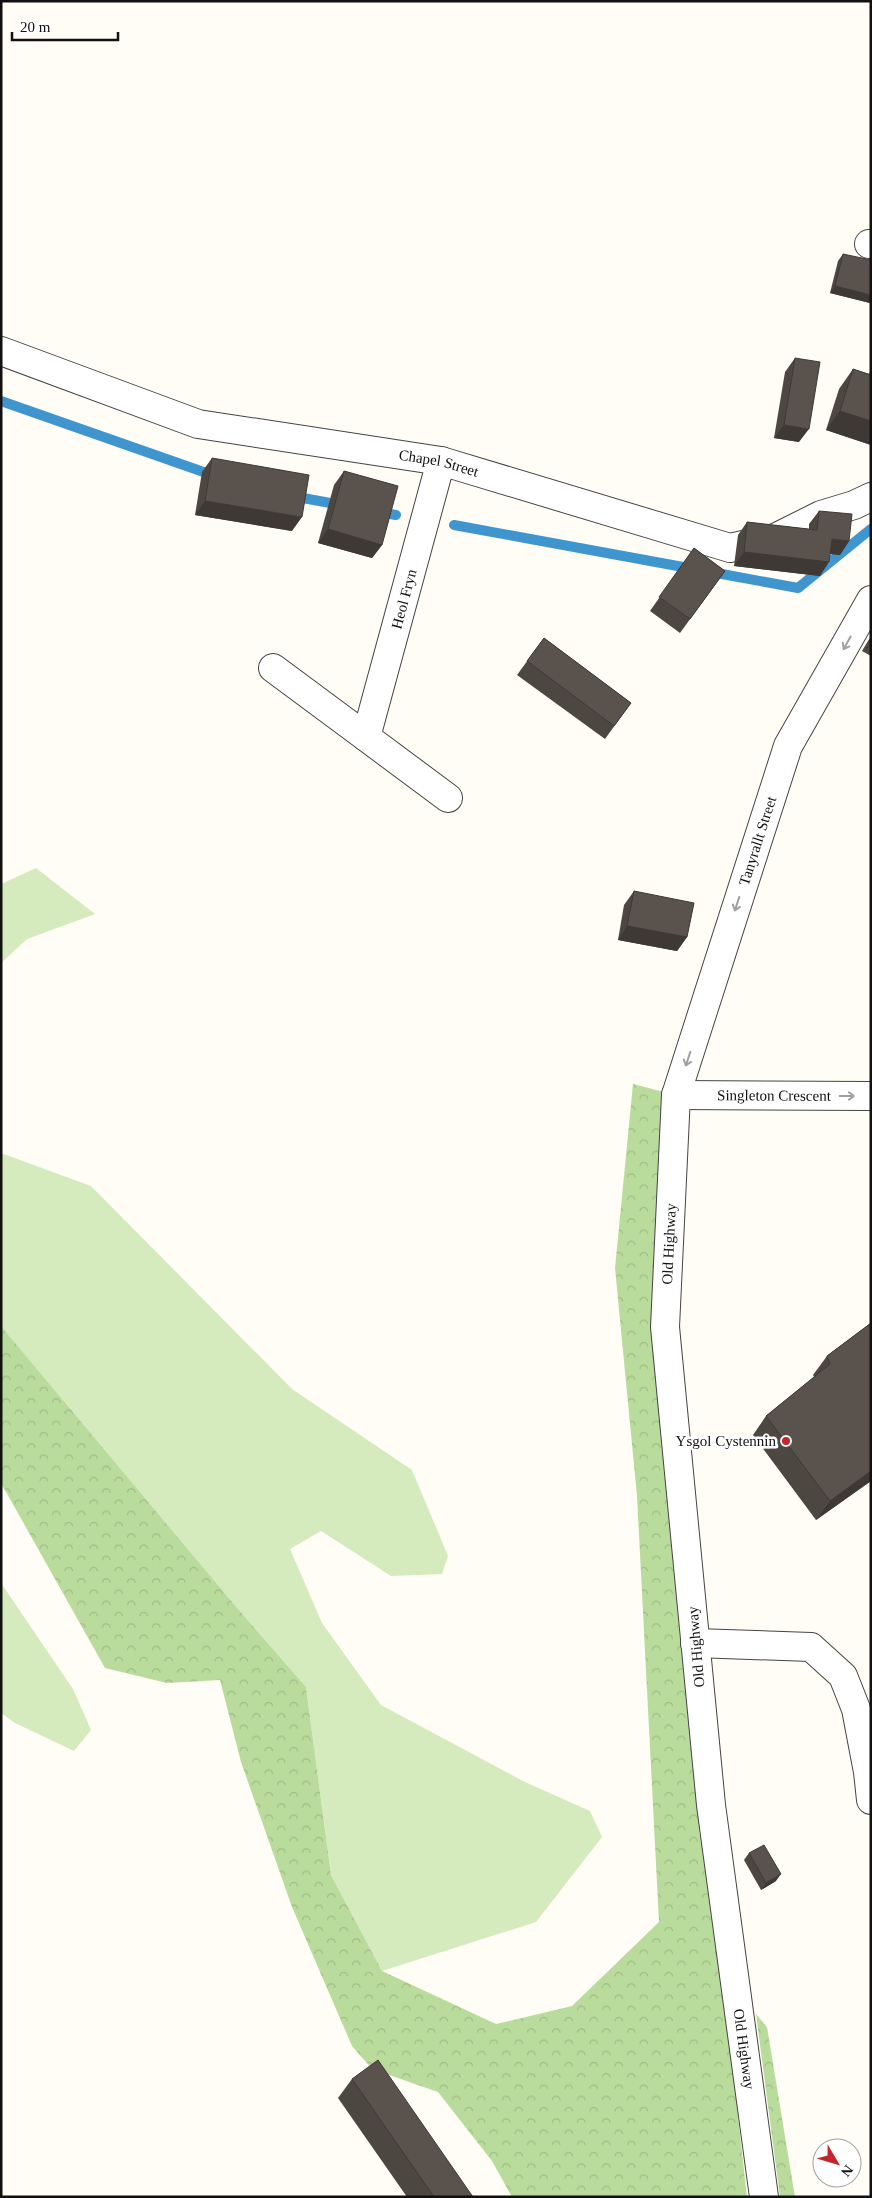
<svg xmlns="http://www.w3.org/2000/svg" width="872" height="2198" font-family="Georgia,serif">
	<style>
		.grass { fill: #d5ebbd }
		.forest { fill: url(#forest-crowns) }
		.lines { fill: none; stroke-linecap: round; stroke-linejoin: round }
		.stream { stroke: #3f96cf; stroke-width: 10 }
		.minor-casing { stroke: #444; stroke-width: 30 }
		.minor { stroke: #fff; stroke-width: 28 }
		.wall { fill: #4d4742 }
		.shaded-wall { fill: #3f3936 }
		.building { fill: #5a524d; stroke: #3f3936 }
		.oneway { stroke: #a0a0a0 }
		.poi-dot { fill: #c4262e; stroke: #fff; stroke-width: 2 }
		.labels { text-anchor: middle; dominant-baseline: central; stroke-width: 5; stroke-linejoin: round; paint-order: stroke }
		.street-label { font-size: 15px; fill: #111; stroke: #fff }
		.poi-label { font-size: 15px; fill: #111; stroke: #fff; text-anchor: end }
	</style>
	<defs>
		<pattern id="forest-crowns" width="20" height="18" patternUnits="userSpaceOnUse" patternTransform="scale(1.25)"><rect width="20" height="18" fill="#b9dc9c"/><path d="M2 6a3 3 0 1 1 6 0M12 15a3 3 0 1 1 6 0" fill="none" stroke="#9ebc85"/></pattern>
	</defs>
	<rect width="100%" height="100%" fill="#fffdf5"/>
	<g class="grass">
		<polygon points="36,868 95,914 27,939 1,963 1,884"/>
		<polygon points="1,1153 91,1186 292,1389 412,1470 448,1556 442,1574 391,1576 321,1531 290,1549 322,1623 381,1705 525,1782 590,1811 602,1837 536,1922 382,1971 331,1875 306,1687 233,1603 1,1326"/>
		<polygon points="1,1583 73,1689 91,1730 74,1751 15,1723 1,1713"/>
	</g>
	<g class="forest">
		<polygon points="633,1084 664,1092 654,1295 679,1630 725,1999 747,2197 512,2197 492,2161 438,2092 372,2069 352,2046 292,1907 241,1762 220,1680 167,1683 105,1668 1,1483 1,1326 233,1603 306,1687 331,1875 382,1971 496,2024 572,2006 659,1922 637,1496 615,1268"/>
		<polygon points="756,2014 767,2027 795,2197 780,2197"/>
	</g>
	<g class="lines">
		<g class="stream">
			<polyline points="1,401 215,476"/>
			<polyline points="292,496 341,505"/>
			<polyline points="378,512 396,515"/>
			<polyline points="454,525 694,569"/>
			<polyline points="711,572 798,588 871,529"/>
		</g>
		<defs>
			<g id="minor">
				<polyline points="869,244 871,244"/>
				<path id="s1" d="M1,351L198,424L441,461L730,548L775,538L821,515L854,505L871,497"/>
				<polyline points="441,461 366,737 448,798"/>
				<polyline points="273,668 366,737"/>
				<path id="s2" d="M676,1095L871,1096"/>
				<polyline points="695,1643 811,1647 843,1676 856,1709 868,1772 871,1800"/>
				<path id="s3" d="M764,2197L711,1805L665,1327L676,1095L788,746L871,600"/>
			</g>
		</defs>
		<use href="#minor" class="minor-casing"/>
		<use href="#minor" class="minor"/>
	</g>
	<g class="wall">
		<polygon points="843,254 870,303 830,293 838,261"/>
		<polygon points="795,358 799,442 774,438 785,372"/>
		<polygon points="853,369 869,374 871,369 871,445 826,430 839,389"/>
		<polygon points="212,458 292,531 195,515 202,472"/>
		<polygon points="344,471 382,545 372,558 318,543 334,485"/>
		<polygon points="819,511 849,541 840,555 830,554 820,576 734,566 738,535 747,522 809,529 809,524"/>
		<polygon points="694,548 725,571 680,633 650,611"/>
		<polygon points="871,636 871,656 862,651"/>
		<polygon points="544,638 631,703 605,739 517,675"/>
		<polygon points="634,891 687,937 677,951 618,940 624,905"/>
		<polygon points="871,1323 871,1481 816,1520 753,1435 766,1416 814,1377 813,1375 827,1356"/>
		<polygon points="749,1853 776,1881 761,1890 744,1860"/>
		<polygon points="352,2079 473,2197 407,2197 338,2098"/>
	</g>
	<g class="shaded-wall">
		<polygon points="835,286 871,295 871,301 870,303 830,293"/>
		<polygon points="840,411 871,421 871,445 826,430"/>
		<polygon points="784,425 809,429 799,442 774,438"/>
		<polygon points="205,501 302,517 292,531 195,515"/>
		<polygon points="328,529 382,545 372,558 318,543"/>
		<polygon points="832,539 849,541 840,555 822,553"/>
		<polygon points="744,552 829,562 820,576 734,566"/>
		<polygon points="627,926 687,937 677,951 618,940"/>
		<polygon points="871,1471 871,1481 816,1520 830,1501"/>
		<polygon points="781,1874 776,1881 761,1890 766,1883"/>
	</g>
	<g class="building">
		<polygon points="843,254 871,260 871,295 835,286"/>
		<polygon points="795,358 820,362 809,429 784,425"/>
		<polygon points="853,369 871,375 871,421 840,411"/>
		<polygon points="212,458 309,475 302,517 205,501"/>
		<polygon points="344,471 398,486 382,545 328,529"/>
		<polygon points="819,511 852,514 849,541 832,539 829,562 744,552 747,522 817,530"/>
		<polygon points="694,548 725,571 690,619 659,597"/>
		<polygon points="544,638 631,703 614,726 527,661"/>
		<polygon points="634,891 694,903 687,937 627,926"/>
		<polygon points="871,1323 871,1471 830,1501 766,1416 830,1364 827,1356"/>
		<polygon points="764,1845 781,1874 766,1883 749,1853"/>
		<polygon points="378,2060 473,2197 434,2197 352,2079"/>
	</g>
	<defs><path id="oneway-shaft" d="M-6 0H5M1.5-3L5.5 0L1.5 3" fill="none" stroke-width="1.6" stroke-linecap="round" stroke-linejoin="round" transform="scale(1.25)"/></defs>
	<g class="oneway">
		<use href="#oneway-shaft" transform="translate(847 643) rotate(119)"/>
		<use href="#oneway-shaft" transform="translate(737 904) rotate(108)"/>
		<use href="#oneway-shaft" transform="translate(688 1059) rotate(108)"/>
		<use href="#oneway-shaft" transform="translate(847 1096)"/>
	</g>
	<circle class="poi-dot" cx="786" cy="1441" r="5"/>
	<g class="labels">
		<g class="street-label">
			<text stroke="none"><textPath href="#s1" startOffset="454">Chapel Street</textPath></text>
			<text transform="translate(404 599) rotate(-75)">Heol Fryn</text>
			<text stroke="none"><textPath href="#s3" startOffset="1375">Tanyrallt Street</textPath></text>
			<text stroke="none"><textPath href="#s2" startOffset="98">Singleton Crescent</textPath></text>
			<text stroke="none"><textPath href="#s3" startOffset="959">Old Highway</textPath></text>
			<text transform="translate(696 1647) rotate(-95)">Old Highway</text>
			<text transform="translate(744 2049) rotate(82)">Old Highway</text>
		</g>
		<g class="poi-label">
			<text x="776" y="1441">Ysgol Cystennin</text>
		</g>
	</g>
	<rect width="872" height="2198" fill="none" stroke="#111111" stroke-width="5"/>
	<g transform="translate(837 2163) rotate(128)"><circle r="24" fill="#ffffff" stroke="#a0a0a0"/>
	<path d="M0-4L9 19L0 12L-9 19Z" fill="#c4262e"/>
	<text y="-8" font-size="14" font-weight="bold" text-anchor="middle" fill="#111111">N</text>
	</g>
	<path d="M12 32v8h106v-8" fill="none" stroke="#111111" stroke-width="2.5"/>
	<text x="20" y="32" font-size="15" fill="#111111" stroke="#ffffff" stroke-width="4" paint-order="stroke">20 m</text>
</svg>
